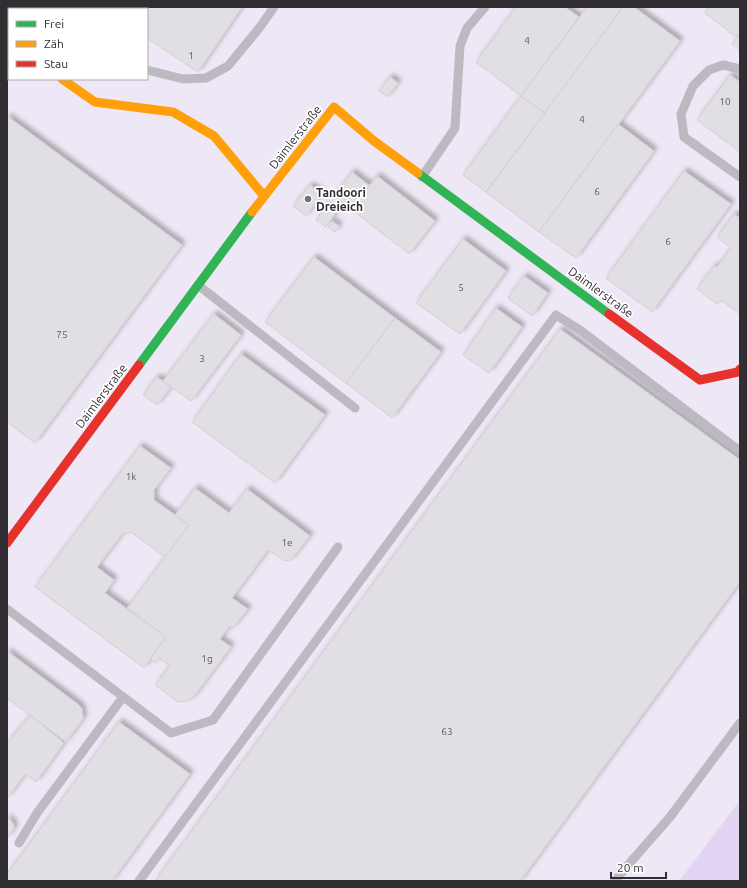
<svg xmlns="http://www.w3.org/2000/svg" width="747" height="888" font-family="Ubuntu,sans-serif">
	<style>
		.built { fill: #eee8f6; fill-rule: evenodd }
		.forest { fill: #e3d4f4 }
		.building { fill: #e1dee4; stroke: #d2cfd4; filter: url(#shadow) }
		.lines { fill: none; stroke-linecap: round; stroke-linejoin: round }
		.lane { stroke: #bcb9c1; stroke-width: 9 }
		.street { stroke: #bcb9c1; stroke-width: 17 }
		.fast { stroke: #30b455; stroke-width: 9 }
		.slow { stroke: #ff9f0a; stroke-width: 9 }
		.jam { stroke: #e5322d; stroke-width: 9 }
		.poi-dot { fill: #767479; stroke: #fff; stroke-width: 1.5 }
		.labels { text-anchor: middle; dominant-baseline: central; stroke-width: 3.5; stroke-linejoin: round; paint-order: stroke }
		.number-label { font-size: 10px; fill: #5c5a5e }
		.street-label { font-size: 12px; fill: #302e32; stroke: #fff }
		.poi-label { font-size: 12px; font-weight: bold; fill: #302e32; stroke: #fff; text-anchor: start }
	</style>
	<defs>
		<filter id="shadow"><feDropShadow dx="3.5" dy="-3.5" stdDeviation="2" flood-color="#0004"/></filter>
	</defs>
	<rect width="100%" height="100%" fill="#f8f5fc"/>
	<path class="built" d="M7,7H740V800L679,881H7ZM9,9H147V79H9Z"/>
	<polygon class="forest" points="740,800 740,881 679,881"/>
	<g class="building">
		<polygon points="102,7 242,7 198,72 147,38 147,9 105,9"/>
		<polygon points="516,7 565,7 579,17 521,96 476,62"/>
		<polygon points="587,7 623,7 545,113 521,96"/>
		<polygon points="623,7 634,7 680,41 539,232 486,192"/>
		<polygon points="709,7 740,7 740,33 736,37 705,13"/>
		<polygon points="740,33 740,50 732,44"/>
		<polygon points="730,75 740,82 740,152 697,120"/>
		<polygon points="390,77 398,83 387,97 379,91"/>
		<polygon points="521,96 545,113 486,192 463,175"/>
		<polygon points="7,116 182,245 35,443 7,422"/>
		<polygon points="618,124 654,151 576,258 539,232"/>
		<polygon points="684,171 731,204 652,312 606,278"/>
		<polygon points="352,172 370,186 351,209 334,196"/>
		<polygon points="377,176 435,221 409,254 351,209"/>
		<polygon points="310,185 322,194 306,216 293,206"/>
		<polygon points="326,205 336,212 326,227 316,220"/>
		<polygon points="734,214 740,218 740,314 721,300 717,304 697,289 714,266 717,267 731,248 717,237"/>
		<polygon points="332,221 339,226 335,232 328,227"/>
		<polygon points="463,239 506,271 460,334 416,303"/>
		<polygon points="314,257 395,318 346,383 265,322"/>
		<polygon points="524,276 548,293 532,316 508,298"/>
		<polygon points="496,308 522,327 489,373 463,355"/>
		<polygon points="214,314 241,335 191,401 163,381"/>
		<polygon points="395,318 441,352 392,418 346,383"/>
		<polygon points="560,329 740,460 740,582 520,881 155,881"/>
		<polygon points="241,354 325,415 275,483 192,422"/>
		<polygon points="157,377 171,387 157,405 143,395"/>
		<polygon points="140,446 171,468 154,490 154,500 189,525 165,557 131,532 122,534 97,567 114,580 105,593 166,637 144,668 35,587"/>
		<polygon points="195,488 229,513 247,489 310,536 291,560 285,561 268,550 232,598 248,609 233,628 230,626 220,639 231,647 195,695 190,700 181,702 177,701 155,685 170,666 160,658 156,663 150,659 166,637 127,608 189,525 175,515"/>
		<polygon points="7,651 79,705 82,709 83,719 66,742 8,699 7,699"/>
		<polygon points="30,715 64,743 36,782 25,774 7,798 7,744"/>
		<polygon points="119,722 190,774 112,881 7,881 7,874"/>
		<polygon points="7,817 13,823 14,828 7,838"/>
	</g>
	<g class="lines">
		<g class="lane">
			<polyline points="44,7 47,9"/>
			<polyline points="740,69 723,65 709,70 693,86 681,114 684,137 740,177"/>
			<polyline points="147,70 183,79 206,78 228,66 260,27 274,7"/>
			<polyline points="422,177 455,128 460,46 467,28 485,7"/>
			<polyline points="198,285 355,408"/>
			<polyline points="7,609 171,733 213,720 338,547"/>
			<polyline points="19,843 37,813 123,697"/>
			<polyline points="139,881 556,315 580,330 740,451"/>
			<polyline points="615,881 628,865 670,817 740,723"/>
		</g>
		<polyline class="street" points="7,41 9,42"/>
		<g class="fast">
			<polyline points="418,173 609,314"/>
			<polyline points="139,365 252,212"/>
		</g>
		<g class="slow">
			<polyline points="62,79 95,102 173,112 214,136 264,196"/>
			<polyline points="252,212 334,107 374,141 418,173"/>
		</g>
		<g class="jam">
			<polyline points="609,314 700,380 738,372 740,369"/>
			<polyline points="7,543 139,365"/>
		</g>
	</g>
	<circle class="poi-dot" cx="308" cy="199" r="4"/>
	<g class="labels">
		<g class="number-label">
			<text x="527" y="40">4</text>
			<text x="191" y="55">1</text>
			<text x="725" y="101">10</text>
			<text x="582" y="119">4</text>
			<text x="597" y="191">6</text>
			<text x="668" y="241">6</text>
			<text x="461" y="287">5</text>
			<text x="62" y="334">75</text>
			<text x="202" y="358">3</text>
			<text x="131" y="476">1k</text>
			<text x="287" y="542">1e</text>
			<text x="207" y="658">1g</text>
			<text x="447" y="731">63</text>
		</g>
		<g class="street-label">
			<text transform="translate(295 137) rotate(-52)">Daimlerstraße</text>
			<text transform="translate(601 292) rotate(36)">Daimlerstraße</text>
			<text transform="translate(101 396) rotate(-53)">Daimlerstraße</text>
		</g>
		<g class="poi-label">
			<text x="316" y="192">Tandoori<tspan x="316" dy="14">Dreieich</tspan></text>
		</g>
	</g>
	<rect width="747" height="888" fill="none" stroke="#302e32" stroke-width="16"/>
	<rect x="8" y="8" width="140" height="72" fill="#ffffff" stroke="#acabad"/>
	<rect x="16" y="21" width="20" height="6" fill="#30b455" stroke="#acabad"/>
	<text x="44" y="28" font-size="12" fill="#302e32">Frei</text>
	<rect x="16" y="41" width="20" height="6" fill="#ff9f0a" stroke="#acabad"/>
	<text x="44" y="48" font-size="12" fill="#302e32">Zäh</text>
	<rect x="16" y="61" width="20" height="6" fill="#e5322d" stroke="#acabad"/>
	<text x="44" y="68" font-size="12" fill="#302e32">Stau</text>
	<path d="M611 872v6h55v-6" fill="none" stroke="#302e32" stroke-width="2"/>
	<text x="617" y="872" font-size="12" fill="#302e32" stroke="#ffffff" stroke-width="3" paint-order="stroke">20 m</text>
</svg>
